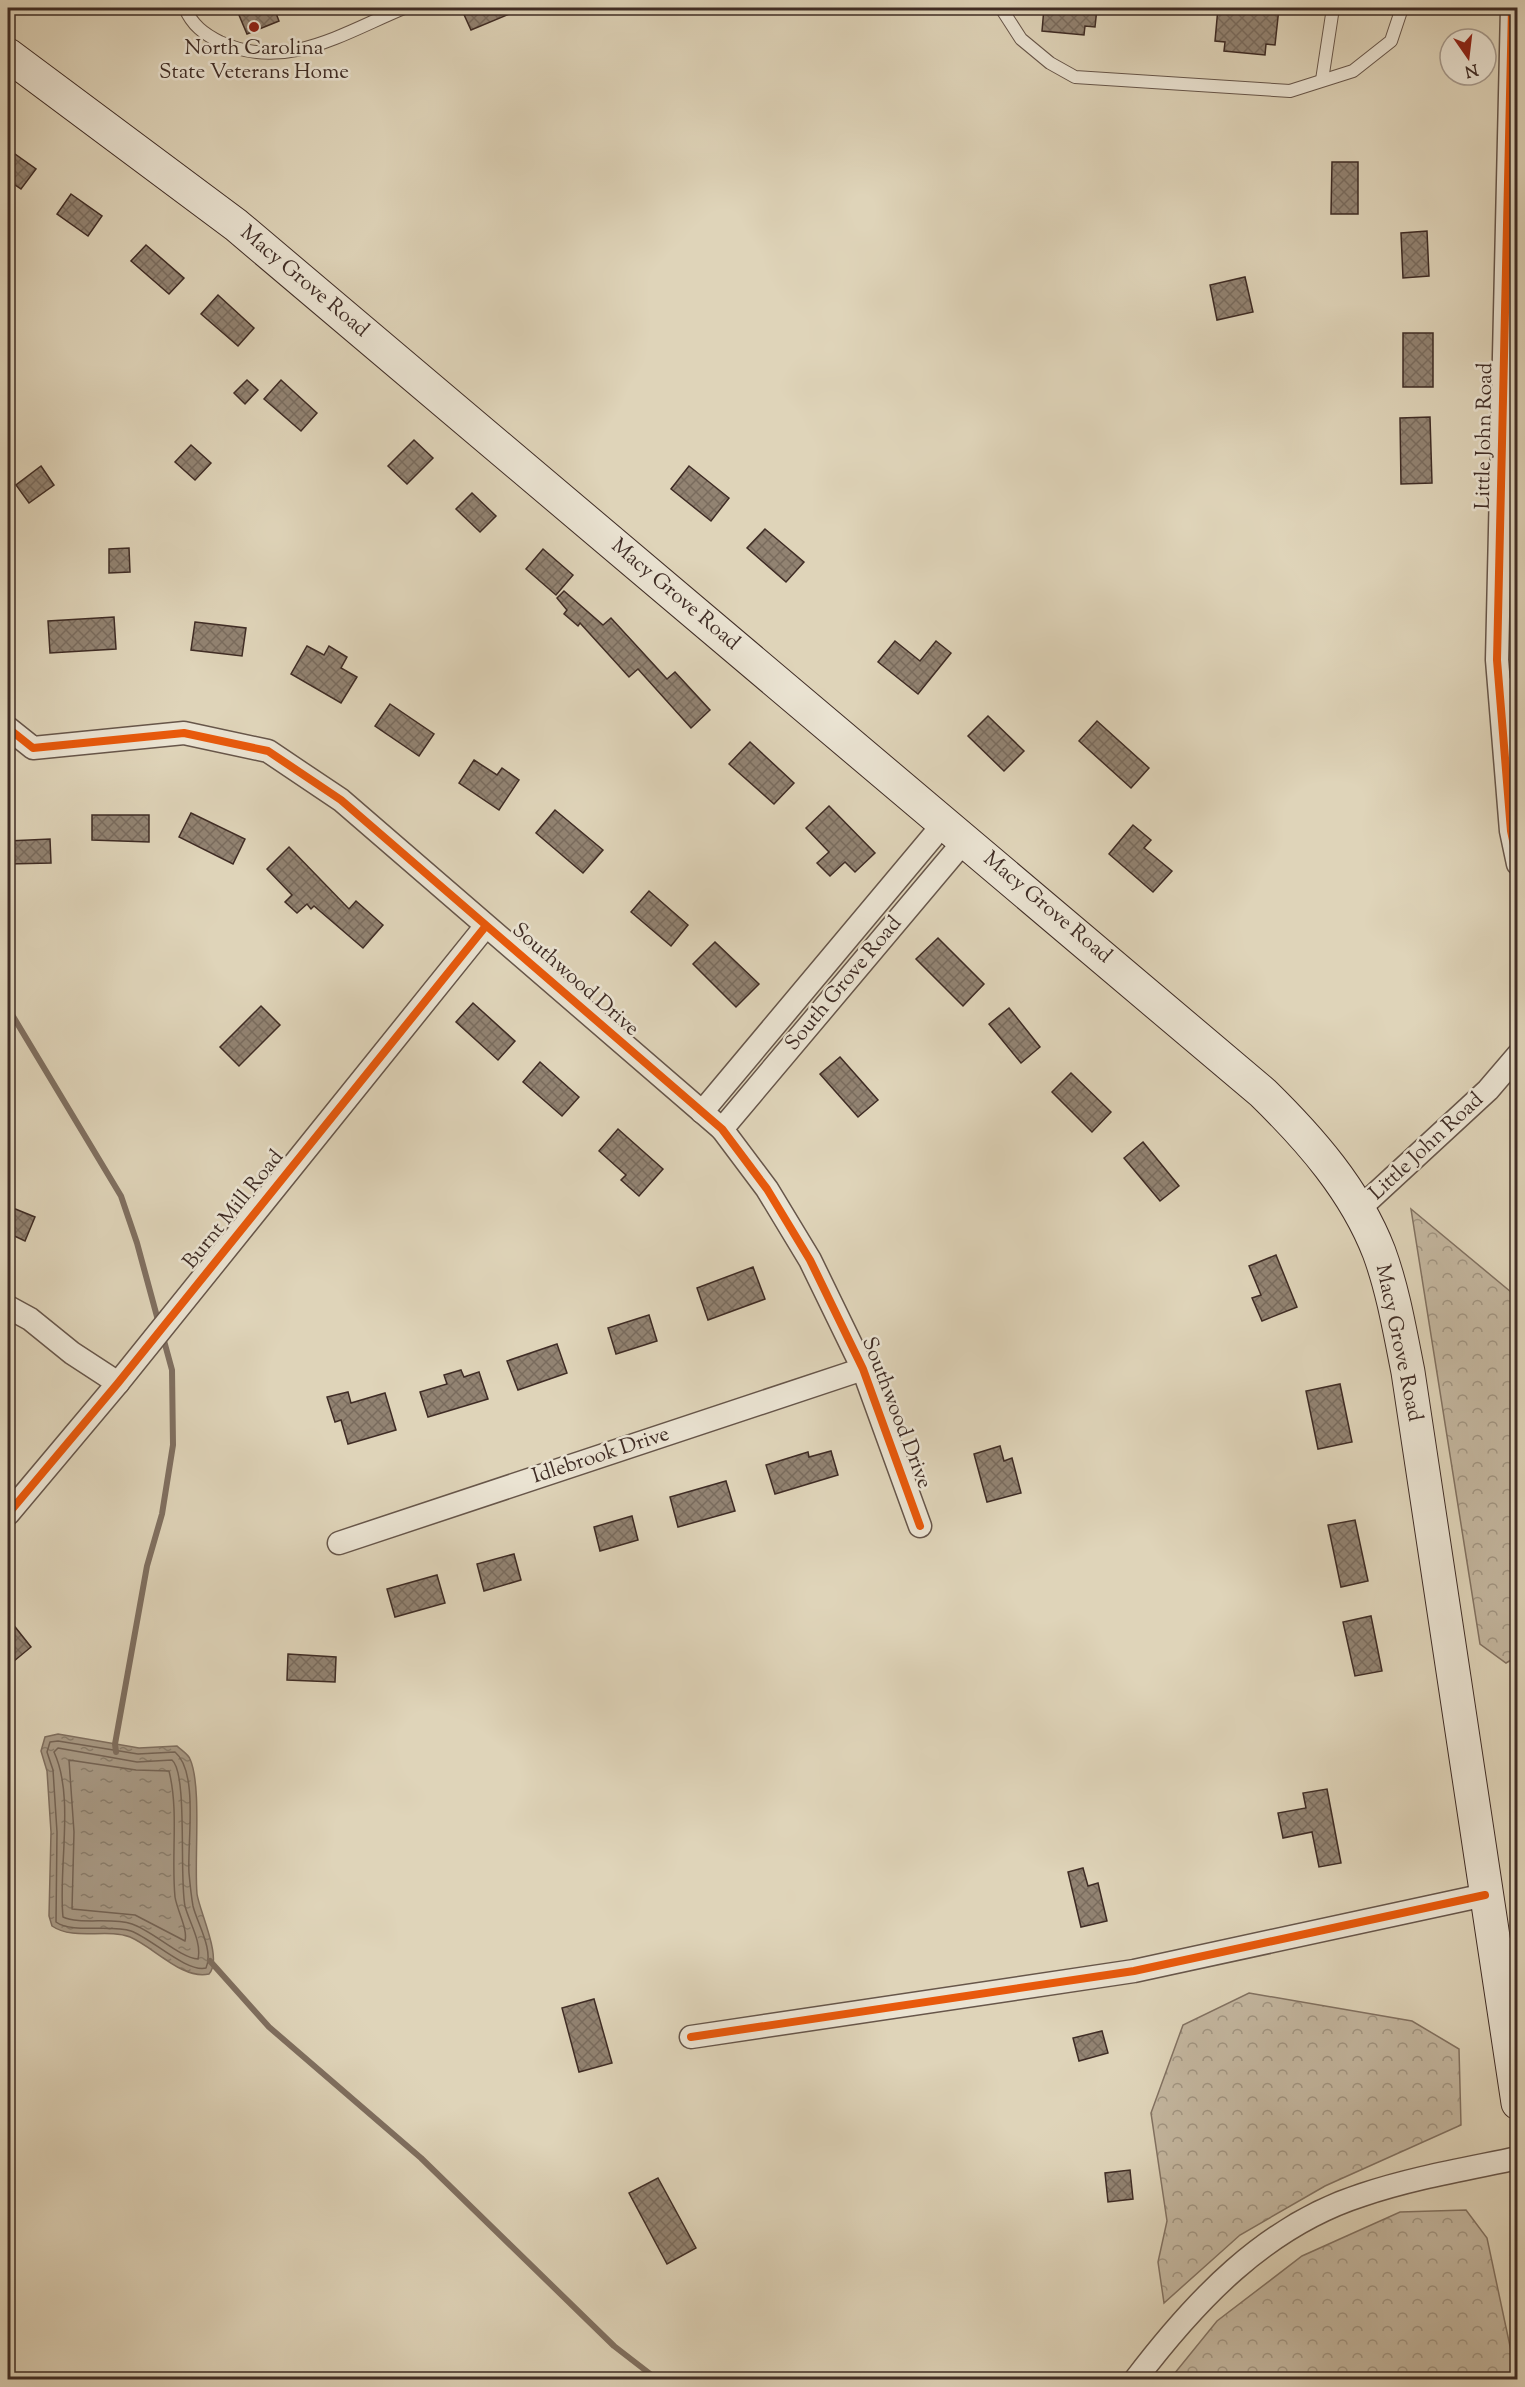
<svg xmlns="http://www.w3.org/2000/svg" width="1525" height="2387" font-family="'Sorts Mill Goudy',serif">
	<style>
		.forest { fill: url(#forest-crowns); stroke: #827262; stroke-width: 1.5 }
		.water { fill: url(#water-ripples); stroke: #7f6f60; stroke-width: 1.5 }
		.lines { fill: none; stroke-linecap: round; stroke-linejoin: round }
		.shore { stroke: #746456; stroke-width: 1.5 }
		.stream { stroke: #7f6f60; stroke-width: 6 }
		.building { fill: url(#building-cross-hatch); stroke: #3f2c25; stroke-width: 1.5 }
		.service-casing { stroke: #67564a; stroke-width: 14 }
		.minor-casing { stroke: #67564a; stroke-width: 25 }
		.secondary-casing { stroke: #3f2c25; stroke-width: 35 }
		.service { stroke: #eae3d2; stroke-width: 12 }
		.minor { stroke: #eae3d2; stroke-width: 22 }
		.secondary { stroke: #eae3d2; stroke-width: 33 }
		.cycleway-casing { stroke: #eae3d2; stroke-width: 11 }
		.cycleway { stroke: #e8590c; stroke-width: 8 }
		.poi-dot { fill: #8f2418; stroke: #eae3d2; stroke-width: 2 }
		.labels { text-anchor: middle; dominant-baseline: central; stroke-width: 5; stroke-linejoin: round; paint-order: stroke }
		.poi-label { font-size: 21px; fill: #3f2c25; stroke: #eae3d2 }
		.street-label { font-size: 21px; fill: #3f2c25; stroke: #eae3d2 }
	</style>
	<defs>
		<pattern id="forest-crowns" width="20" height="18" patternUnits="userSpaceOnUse" patternTransform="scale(1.5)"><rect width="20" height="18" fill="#c4b7a0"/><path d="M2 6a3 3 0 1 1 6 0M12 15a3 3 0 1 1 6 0" fill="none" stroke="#a19582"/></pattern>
		<pattern id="water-ripples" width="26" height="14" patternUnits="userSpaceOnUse" patternTransform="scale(1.5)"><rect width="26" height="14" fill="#a99b87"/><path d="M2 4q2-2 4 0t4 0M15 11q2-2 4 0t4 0" fill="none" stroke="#8b7f6e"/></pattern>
		<pattern id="building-cross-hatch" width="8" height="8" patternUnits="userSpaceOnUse" patternTransform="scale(1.5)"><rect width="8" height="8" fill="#928372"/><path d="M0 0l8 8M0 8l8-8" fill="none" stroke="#796b5d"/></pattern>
	</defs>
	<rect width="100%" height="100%" fill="#dfd4b9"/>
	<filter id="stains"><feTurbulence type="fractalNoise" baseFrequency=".00333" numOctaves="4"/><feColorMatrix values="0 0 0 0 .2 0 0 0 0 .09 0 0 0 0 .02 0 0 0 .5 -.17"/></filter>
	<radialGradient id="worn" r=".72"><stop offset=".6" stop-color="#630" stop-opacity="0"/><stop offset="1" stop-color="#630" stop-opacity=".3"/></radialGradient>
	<g class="forest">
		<polygon points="1411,1209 1517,1297 1518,1656 1506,1663 1480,1644"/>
		<polygon points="1249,1993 1412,2021 1459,2049 1461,2125 1325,2186 1240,2235 1164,2303 1158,2262 1167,2221 1151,2113 1183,2025"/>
		<polygon points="1466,2210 1487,2238 1517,2379 1170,2379 1217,2321 1302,2256 1400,2212"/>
	</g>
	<path class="water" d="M58,1734L139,1748L177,1746C181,1750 188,1754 190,1759C202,1786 194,1859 197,1894C200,1913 223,1959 209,1974C182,1980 154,1947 130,1937C106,1928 74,1941 52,1926L49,1916L51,1832L47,1771L41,1751L45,1737Z"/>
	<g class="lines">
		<g class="shore">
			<path d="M58,1741L138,1754L175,1752C199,1772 187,1843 189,1873C190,1884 191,1895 193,1906C197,1923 214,1950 206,1968C187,1973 151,1938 131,1931C111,1924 72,1934 56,1922L57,1832L53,1770L47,1752L50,1742Z"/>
			<path d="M58,1748L137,1762L172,1760C188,1773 179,1878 185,1906C189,1922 202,1942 198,1959C180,1958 153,1931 132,1924C112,1917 80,1925 63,1917C58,1868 75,1797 54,1752Z"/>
			<path d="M69,1760L136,1770L169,1771C179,1811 171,1855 175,1897C177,1910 188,1929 185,1941L135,1915L72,1909L74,1832Z"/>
		</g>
		<g class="stream">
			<polyline points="8,1008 121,1196 137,1243 159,1324"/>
			<polyline points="116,1752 115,1744 147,1566 162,1514 173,1445 172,1370 163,1337"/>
			<polyline points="210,1961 269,2027 421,2158 614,2346 658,2380"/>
		</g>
	</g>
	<g class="building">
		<polygon points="236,8 274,8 279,21 247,34"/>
		<polygon points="461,8 524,8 471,30"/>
		<polygon points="1044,8 1097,8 1095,27 1085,26 1084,35 1042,31"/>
		<polygon points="1218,8 1279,8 1275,45 1266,44 1265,55 1224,51 1225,42 1215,41"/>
		<polygon points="8,149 36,169 21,189 8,180"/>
		<polygon points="1332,162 1358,162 1358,214 1331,214"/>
		<polygon points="71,194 102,216 88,236 57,214"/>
		<polygon points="1427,231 1429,276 1403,278 1401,233"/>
		<polygon points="146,245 184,278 169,294 131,261"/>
		<polygon points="1245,277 1253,312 1217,320 1210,285"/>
		<polygon points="218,295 254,328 238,346 201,314"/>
		<rect x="1403" y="333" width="30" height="54"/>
		<polygon points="247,380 258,390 245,404 234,393"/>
		<polygon points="281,380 317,413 301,431 264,399"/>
		<polygon points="1430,417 1432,483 1401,484 1400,418"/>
		<polygon points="414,440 433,458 407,484 388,466"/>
		<polygon points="191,445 211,463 195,480 175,462"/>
		<polygon points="41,466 54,485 29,503 16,485"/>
		<polygon points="689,466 729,498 711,521 671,489"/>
		<polygon points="472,493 496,516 480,532 456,509"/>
		<polygon points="765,529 804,562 786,582 747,548"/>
		<polygon points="129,548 130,572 109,573 109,549"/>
		<polygon points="543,549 573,575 556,595 526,569"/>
		<polygon points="564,591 603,625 611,618 667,679 675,672 710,710 691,728 638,669 629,677 580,623 578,626 564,614 567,610 557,598"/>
		<polygon points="114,617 116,649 50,653 48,621"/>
		<polygon points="195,622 246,628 242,656 191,650"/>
		<polygon points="895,641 920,661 936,641 951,653 918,694 878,662"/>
		<polygon points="307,646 324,655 329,646 347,657 341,668 357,677 341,703 291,674"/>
		<polygon points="390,704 434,734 419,756 375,726"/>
		<polygon points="988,716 1024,751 1004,771 968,736"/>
		<polygon points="1097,721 1149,768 1131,788 1079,741"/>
		<polygon points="750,742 794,783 774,804 729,764"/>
		<polygon points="474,760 497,775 502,768 519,780 499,810 459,783"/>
		<polygon points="829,806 875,853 855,872 845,862 830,876 817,863 829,852 806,828"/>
		<polygon points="555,810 603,850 583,873 536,833"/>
		<polygon points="191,813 245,839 233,864 179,837"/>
		<polygon points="92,815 149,815 149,842 92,840"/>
		<polygon points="1133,825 1151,840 1144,848 1172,871 1153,892 1109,854"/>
		<polygon points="50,839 51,863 8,864 8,841"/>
		<polygon points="289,847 349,909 356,901 383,925 363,948 314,906 311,909 307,904 297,913 285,902 292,895 267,869"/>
		<polygon points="649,891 688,925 671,946 631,912"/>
		<polygon points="938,938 984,984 963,1006 916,959"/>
		<polygon points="715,942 759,984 736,1007 693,964"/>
		<polygon points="473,1003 515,1041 498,1060 456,1022"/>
		<polygon points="261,1006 280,1025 239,1066 220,1047"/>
		<polygon points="1009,1008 1040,1047 1021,1063 989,1024"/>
		<polygon points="840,1057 878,1100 858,1117 820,1074"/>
		<polygon points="540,1062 579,1097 562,1116 523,1082"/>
		<polygon points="1071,1073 1111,1112 1092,1132 1052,1092"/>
		<polygon points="618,1129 663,1169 639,1196 621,1180 626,1175 599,1151"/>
		<polygon points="1143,1142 1179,1186 1160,1201 1124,1158"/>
		<polygon points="8,1206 35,1217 25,1241 8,1233"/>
		<polygon points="1276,1255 1297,1307 1262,1321 1252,1298 1261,1295 1249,1266"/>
		<polygon points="753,1267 765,1299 708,1320 697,1288"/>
		<polygon points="649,1315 657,1341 616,1354 608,1328"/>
		<polygon points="557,1344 567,1373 518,1390 507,1361"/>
		<polygon points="461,1370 464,1377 479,1372 488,1399 428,1417 420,1392 447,1384 444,1375"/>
		<polygon points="1340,1384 1352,1442 1318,1449 1306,1391"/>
		<polygon points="348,1392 351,1403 385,1393 396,1430 348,1444 341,1420 335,1422 327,1397"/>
		<polygon points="1000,1446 1004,1461 1012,1458 1021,1493 987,1502 974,1454"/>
		<polygon points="831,1451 838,1475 775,1494 766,1465 808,1452 809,1457"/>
		<polygon points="726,1481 735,1511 678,1527 670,1497"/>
		<polygon points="632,1516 638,1540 600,1551 594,1527"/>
		<polygon points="1355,1520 1368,1581 1341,1587 1328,1525"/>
		<polygon points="514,1554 521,1580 484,1591 477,1564"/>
		<polygon points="437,1575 445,1603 395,1617 387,1589"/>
		<polygon points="1371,1616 1382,1671 1355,1676 1343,1622"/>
		<polygon points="8,1618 31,1647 8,1666"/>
		<polygon points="288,1654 336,1657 335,1682 287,1680"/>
		<polygon points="1327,1789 1341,1863 1319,1867 1312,1832 1283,1838 1278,1813 1306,1808 1303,1793"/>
		<polygon points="1083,1868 1088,1886 1098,1883 1107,1921 1081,1927 1068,1872"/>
		<polygon points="594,1999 612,2063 579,2072 562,2008"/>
		<polygon points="1102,2031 1108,2053 1079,2061 1073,2038"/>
		<polygon points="1130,2170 1133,2199 1108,2202 1105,2173"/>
		<polygon points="658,2178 696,2248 667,2264 629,2193"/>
	</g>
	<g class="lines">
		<defs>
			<g id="service">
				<path d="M185,8C192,25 204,34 220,42C286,72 343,33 404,8"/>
				<polyline points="1001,8 1021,39 1050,63 1075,77 1290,91 1353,71 1391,41 1402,8"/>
				<polyline points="1322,80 1333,8"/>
				<polyline points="1499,567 1518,564"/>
				<polyline points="1499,685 1518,684"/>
			</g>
			<g id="minor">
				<polyline points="1512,8 1497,660 1511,831 1518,864"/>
				<polyline points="8,728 33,748 184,733 268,751 341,800 722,1129 767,1189 810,1260 863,1369 920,1526"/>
				<polyline points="702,1112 945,822"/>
				<polyline points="722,1129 966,839"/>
				<polyline points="1358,1210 1488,1090 1518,1055"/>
				<polyline points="8,1307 30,1319 72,1353 118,1383"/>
				<polyline points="8,1514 118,1383 485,927"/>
				<polyline points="339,1543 863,1369"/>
				<polyline points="691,2037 1134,1971 1485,1895"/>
				<path d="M1135,2380C1195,2301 1265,2226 1362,2195C1412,2178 1466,2169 1518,2158"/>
			</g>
			<path id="secondary" d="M8,55L236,225L1263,1093C1310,1139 1355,1190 1379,1252C1393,1290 1400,1332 1408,1372L1518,2103"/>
		</defs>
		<use href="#service" class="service-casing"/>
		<use href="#minor" class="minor-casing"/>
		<use href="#secondary" class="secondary-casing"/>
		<use href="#service" class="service"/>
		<use href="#minor" class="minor"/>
		<use href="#secondary" class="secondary"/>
		<defs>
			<g id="cycleway">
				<polyline points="1512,8 1497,660 1511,831 1518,864"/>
				<polyline points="8,728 33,748 184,733 268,751 341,800 722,1129 767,1189 810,1260 863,1369 920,1526"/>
				<polyline points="8,1514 118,1383 485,927"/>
				<polyline points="691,2037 1134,1971 1485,1895"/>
			</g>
		</defs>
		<use href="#cycleway" class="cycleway-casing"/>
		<use href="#cycleway" class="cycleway"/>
	</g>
	<circle class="poi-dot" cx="254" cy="27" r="6"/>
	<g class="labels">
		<g class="poi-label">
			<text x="254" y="49">North Carolina<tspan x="254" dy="24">State Veterans Home</tspan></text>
		</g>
		<g class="street-label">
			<text transform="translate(304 282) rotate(40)">Macy Grove Road</text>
			<text transform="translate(1485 436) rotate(-89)">Little John Road</text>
			<text transform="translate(675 595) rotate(40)">Macy Grove Road</text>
			<text transform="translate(1047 908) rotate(40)">Macy Grove Road</text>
			<text transform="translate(575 980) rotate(41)">Southwood Drive</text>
			<text transform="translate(844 984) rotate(-50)">South Grove Road</text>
			<text transform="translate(1427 1147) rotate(-43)">Little John Road</text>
			<text transform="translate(234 1210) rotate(-51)">Burnt Mill Road</text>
			<text transform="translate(1398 1343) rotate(78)">Macy Grove Road</text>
			<text transform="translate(896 1413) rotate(69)">Southwood Drive</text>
			<text transform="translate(601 1456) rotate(-18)">Idlebrook Drive</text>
		</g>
	</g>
	<rect width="1525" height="2387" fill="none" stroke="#dfd4b9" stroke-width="30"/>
	<rect x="9" y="9" width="1507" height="2369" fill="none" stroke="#3f2c25" stroke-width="3"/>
	<rect x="15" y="15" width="1495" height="2357" fill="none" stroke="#3f2c25" stroke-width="1.5"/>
	<g transform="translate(1468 57) rotate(166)"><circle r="28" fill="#eae3d2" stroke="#a69a8d" stroke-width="1.5"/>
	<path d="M0-4.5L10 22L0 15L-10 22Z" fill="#8f2418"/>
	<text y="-9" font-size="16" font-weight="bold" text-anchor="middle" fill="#3f2c25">N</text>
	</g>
	<rect width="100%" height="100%" filter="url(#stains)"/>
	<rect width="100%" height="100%" fill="url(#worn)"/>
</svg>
